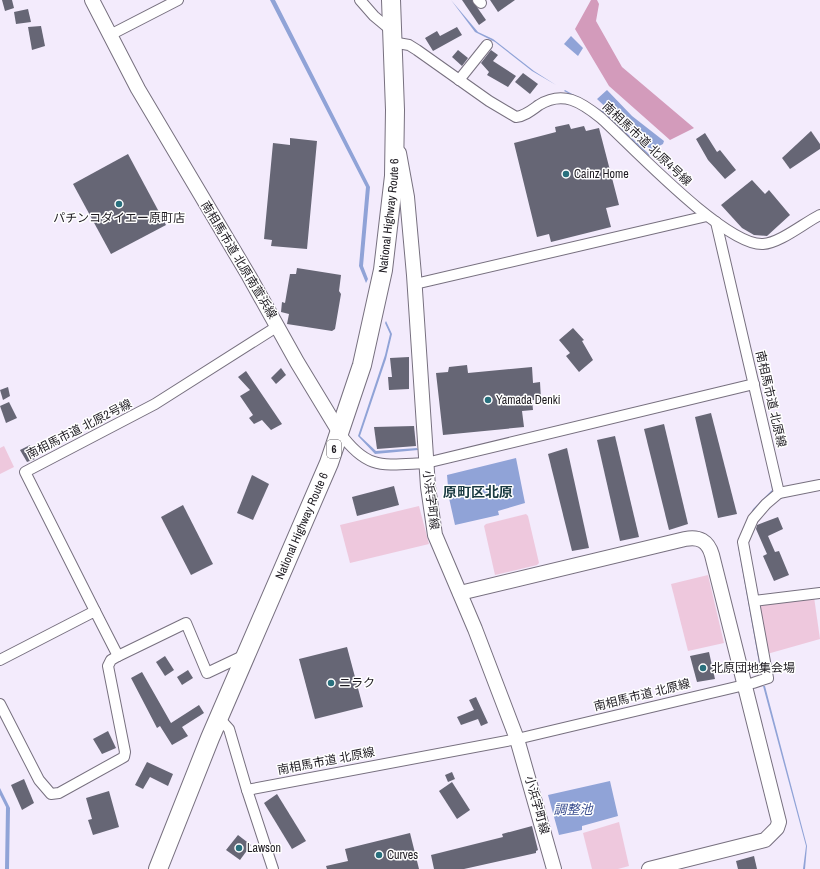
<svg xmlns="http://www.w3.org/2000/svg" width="820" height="869" font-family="'Archivo Narrow','Noto Sans JP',sans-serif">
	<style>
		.green { fill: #eec8dd }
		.forest { fill: #d39bbb }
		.water { fill: #90a3d7 }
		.building { fill: #666675 }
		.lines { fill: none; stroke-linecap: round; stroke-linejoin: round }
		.street-casing { stroke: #77707f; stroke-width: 12 }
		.secondary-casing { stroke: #77707f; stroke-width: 16 }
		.highway-casing { stroke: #77707f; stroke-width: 20 }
		.street { stroke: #fff; stroke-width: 10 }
		.secondary { stroke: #fff; stroke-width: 14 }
		.highway { stroke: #fff; stroke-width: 18 }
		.poi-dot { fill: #29707d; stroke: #fff; stroke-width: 1.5 }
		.labels { text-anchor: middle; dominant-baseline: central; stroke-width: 3; stroke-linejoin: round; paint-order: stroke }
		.shield { fill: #fff; stroke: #625f64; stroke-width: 1 }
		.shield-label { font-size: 11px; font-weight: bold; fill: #1e1b21 }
		.street-label { font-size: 12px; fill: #1e1b21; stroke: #fff }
		.poi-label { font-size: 12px; fill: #1e1b21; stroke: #fff; text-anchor: start }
		.water-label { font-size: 13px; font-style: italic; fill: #3b4f90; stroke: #fff }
		.quarter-label { font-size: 14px; font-weight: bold; fill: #193a41; stroke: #fff }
	</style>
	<rect width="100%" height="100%" fill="#f3ebfc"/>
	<g class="green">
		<polygon points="4,446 14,467 0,474 0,448"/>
		<polygon points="419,506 429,544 350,563 340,525"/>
		<polygon points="526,514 528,516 539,563 537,565 495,575 484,526 486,524"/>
		<polygon points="708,575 724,643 688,651 671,584"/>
		<polygon points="814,597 820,639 767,654 760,605"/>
		<polygon points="619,822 629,866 618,869 592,869 583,833"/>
	</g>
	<polygon class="forest" points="591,0 597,0 599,4 596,21 622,67 694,128 670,140 609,86 575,29"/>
	<g class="water">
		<polygon points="270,0 275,0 370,187 363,266 368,279 366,283 359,266 366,187"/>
		<polygon points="451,0 478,32 493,39 534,71 556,85 532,71 495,42 475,32"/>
		<polygon points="571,36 583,48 578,56 564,44"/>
		<polygon points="565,90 603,111 650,155 649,156 599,109 564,91"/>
		<polygon points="607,90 632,116 664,141 663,144 651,150 597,99"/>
		<polygon points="386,321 392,334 386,359 360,436 376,451 417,448 418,450 375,454 358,436 385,355 390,334 385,323"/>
		<polygon points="516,458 525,503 498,511 499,515 455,525 449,498 447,475"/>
		<polygon points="770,474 773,489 772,492 755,510 741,535 761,674 738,546 739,538 753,509 772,490"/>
		<polygon points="763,686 765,686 807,846 805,869 803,869 806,846"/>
		<polygon points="610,781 618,816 582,826 582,830 559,835 548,795"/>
		<polygon points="0,788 10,808 9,869 5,869 6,807 0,795"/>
	</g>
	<g class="building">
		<polygon points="2,0 12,0 14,8 5,11"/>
		<polygon points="462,0 472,0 486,20 479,25"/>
		<polygon points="490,0 515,0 498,12"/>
		<polygon points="28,9 31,22 16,24 14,12"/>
		<polygon points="41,26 45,46 32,50 28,27"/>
		<polygon points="457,27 462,35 433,51 425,38 437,31 440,36"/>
		<polygon points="458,50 468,58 462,66 452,57"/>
		<polygon points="491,50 498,55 493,61 516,76 508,87 487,75 489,72 481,63"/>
		<polygon points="523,73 538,84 530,94 515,82"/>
		<polygon points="569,124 571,129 584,126 586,131 599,128 619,205 606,208 611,227 551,242 549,234 537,237 514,143 556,132 555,127"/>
		<polygon points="811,131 820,144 820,149 790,169 782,158"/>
		<polygon points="705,133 717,152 720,150 736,170 725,179 708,160 696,139"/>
		<polygon points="290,138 317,141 307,249 271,246 272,240 264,239 273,143 290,145"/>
		<polygon points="128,154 166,225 111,254 73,184"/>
		<polygon points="752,180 765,194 769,190 790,215 767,236 754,235 742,228 721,205"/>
		<polygon points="297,268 341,275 339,291 341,294 335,329 332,331 287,324 289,314 281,312 282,302 285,303 290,274 296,274"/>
		<polygon points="573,328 584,340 582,341 593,360 579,372 566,356 570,353 559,340"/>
		<polygon points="409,357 409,389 389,390 388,377 392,377 390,358"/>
		<polygon points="467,365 468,373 532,367 533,383 540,382 541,400 532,400 533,410 522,411 524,427 443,435 436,373 448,372 449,367"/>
		<polygon points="281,368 286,375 276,384 271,378"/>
		<polygon points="246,371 282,424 271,430 262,420 254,424 249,418 253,415 240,396 250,390 238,377"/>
		<polygon points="8,387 10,396 3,400 0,390"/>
		<polygon points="9,402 17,418 6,423 0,406"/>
		<polygon points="711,413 737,514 718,518 695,417"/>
		<polygon points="664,424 688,524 669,530 644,429"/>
		<polygon points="414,426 416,446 377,449 374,427"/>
		<polygon points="615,436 639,537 620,541 597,440"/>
		<polygon points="30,445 35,459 27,462 20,450"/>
		<polygon points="567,448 589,548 572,551 548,454"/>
		<polygon points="252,475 269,484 253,520 237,513"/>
		<polygon points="394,486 399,505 357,516 352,497"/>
		<polygon points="183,505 213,564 191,575 161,517"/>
		<polygon points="778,517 783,529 768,536 775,552 779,551 789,575 774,581 763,556 767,554 756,529 757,525"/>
		<polygon points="347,647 363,707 315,719 299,659"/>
		<polygon points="709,652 715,679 697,682 690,656"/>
		<polygon points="165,656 174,670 165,676 156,662"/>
		<polygon points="188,670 193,678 182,685 177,677"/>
		<polygon points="142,672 171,723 199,705 204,713 182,727 188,736 172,745 160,726 157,728 131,678"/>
		<polygon points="476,697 488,723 481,726 478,719 461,725 457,717 474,710 469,700"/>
		<polygon points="108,731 116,748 102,754 93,739"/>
		<polygon points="147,762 173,774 168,786 150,777 143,789 135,785"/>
		<polygon points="452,772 455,779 448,782 445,775"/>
		<polygon points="24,779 34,803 22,810 11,785"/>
		<polygon points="452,782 470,810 457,819 439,791"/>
		<polygon points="109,791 119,827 93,835 88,820 92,819 86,798"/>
		<polygon points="277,794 306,841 292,849 264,803"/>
		<polygon points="532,826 538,850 536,851 536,853 464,869 434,869 431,855 503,837 502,834"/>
		<polygon points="410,833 419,869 327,869 326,866 348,861 345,849"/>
		<polygon points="238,835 251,845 240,860 226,850"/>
		<polygon points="754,856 757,869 738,869 736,861"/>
	</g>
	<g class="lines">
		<defs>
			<g id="street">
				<polyline points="360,0 374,16 392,31"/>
				<polyline points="478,0 481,3"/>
				<polyline points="110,35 178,0"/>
				<path d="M392,42L409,45L417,50L489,101L516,117C525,116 532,110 539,105C563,90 581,102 601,118C631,145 725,246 763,244C780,243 804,223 820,215"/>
				<polyline points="459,80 487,45"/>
				<polyline points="415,284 707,216"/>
				<path d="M340,433C368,471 383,465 426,463L754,384"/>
				<polyline points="779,493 820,485"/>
				<polyline points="754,601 820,593"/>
				<polyline points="95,611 25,472 155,404 278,326"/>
				<polyline points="0,660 95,611 118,656 186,623 207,673 245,655"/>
				<polyline points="0,704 39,780 51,794 59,793 124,757 125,752 108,666 111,660 118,656"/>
				<polyline points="220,719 229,729 247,790 517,739 753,683 768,678 743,542 753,519 766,504 779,493 716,222"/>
				<polyline points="247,790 273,869"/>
			</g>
			<g id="secondary">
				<polyline points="92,0 138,89 249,276 297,362 340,433"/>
				<polyline points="399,153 407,197 414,275 428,487 435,535 475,629 517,739 554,869"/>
				<path d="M460,593L685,539C699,536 708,541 712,555L779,822L777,828L765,840L649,869"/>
			</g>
			<g id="highway">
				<path id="s1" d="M158,869L210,738L329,463L362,365L383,270L394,176L395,110L391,0"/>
			</g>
		</defs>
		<use href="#street" class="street-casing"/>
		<use href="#secondary" class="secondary-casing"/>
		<use href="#highway" class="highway-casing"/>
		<use href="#street" class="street"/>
		<use href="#secondary" class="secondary"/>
		<use href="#highway" class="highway"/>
	</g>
	<g class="poi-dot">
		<circle cx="566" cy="174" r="4"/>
		<circle cx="119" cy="204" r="4"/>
		<circle cx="488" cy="400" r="4"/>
		<circle cx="703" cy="668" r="4"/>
		<circle cx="331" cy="683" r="4"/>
		<circle cx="239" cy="848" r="4"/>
		<circle cx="379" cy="855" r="4"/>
	</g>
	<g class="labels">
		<rect class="shield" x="327" y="440" width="14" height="18" rx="3"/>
		<g class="shield-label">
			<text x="334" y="449">6</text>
		</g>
		<g class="street-label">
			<text transform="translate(647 144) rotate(43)">南相馬市道 北原4号線</text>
			<text stroke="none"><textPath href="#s1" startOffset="696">National Highway Route 6</textPath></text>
			<text transform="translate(239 260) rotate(59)">南相馬市道 北原南萱浜線</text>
			<text transform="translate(771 399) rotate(77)">南相馬市道 北原線</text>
			<text transform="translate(79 429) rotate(-27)">南相馬市道 北原2号線</text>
			<text transform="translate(431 500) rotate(83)">小浜字町線</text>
			<text stroke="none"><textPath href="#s1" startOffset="372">National Highway Route 6</textPath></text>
			<text transform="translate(642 695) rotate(-14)">南相馬市道 北原線</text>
			<text transform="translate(326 761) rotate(-11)">南相馬市道 北原線</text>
			<text transform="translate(537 805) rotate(74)">小浜字町線</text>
		</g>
		<g class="poi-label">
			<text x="574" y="174">Cainz Home</text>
			<text x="119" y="218" text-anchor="middle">パチンコダイエー原町店</text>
			<text x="496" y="400">Yamada Denki</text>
			<text x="711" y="668">北原団地集会場</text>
			<text x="339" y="683">ニラク</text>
			<text x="247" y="848">Lawson</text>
			<text x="387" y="855">Curves</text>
		</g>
		<g class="water-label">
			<text x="573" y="809">調整池</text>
		</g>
		<g class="quarter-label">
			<text x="478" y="492">原町区北原</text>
		</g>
	</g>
</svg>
